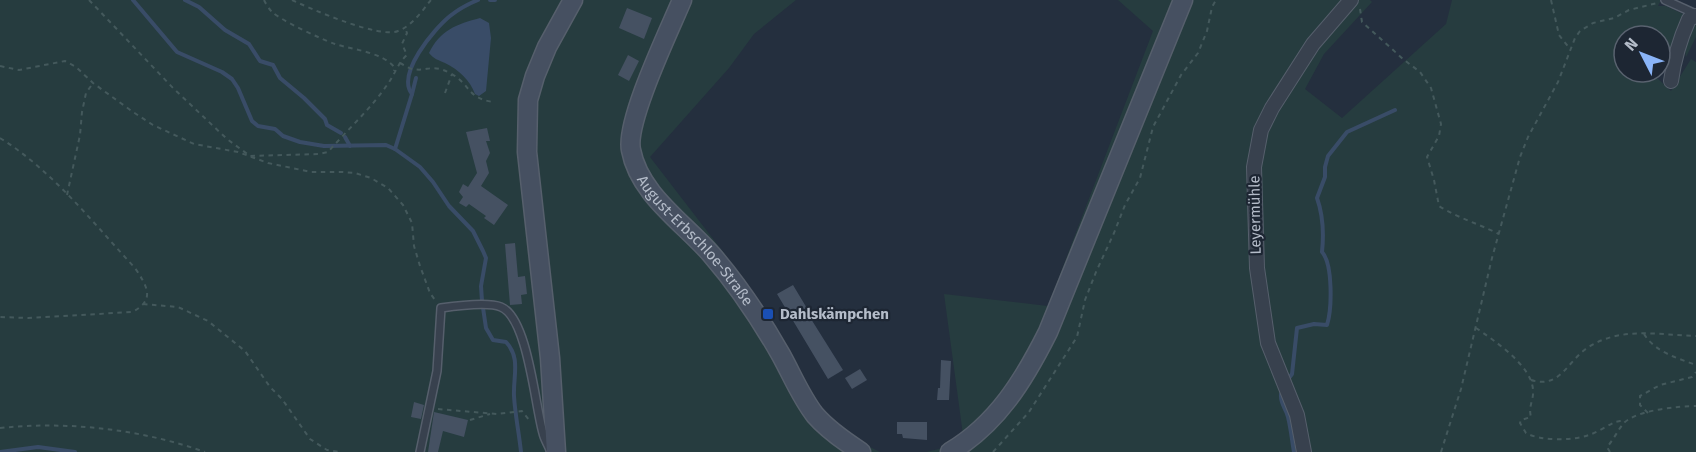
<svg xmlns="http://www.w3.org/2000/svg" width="1696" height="452" font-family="'Fira Sans',sans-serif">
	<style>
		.green { fill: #263c3f }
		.water { fill: #394c67 }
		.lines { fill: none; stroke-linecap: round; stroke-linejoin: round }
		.stream { stroke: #394c67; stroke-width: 4 }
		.building { fill: #455162 }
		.service-casing { stroke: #565f6c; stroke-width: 10 }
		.minor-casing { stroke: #565f6c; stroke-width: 16 }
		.secondary-casing { stroke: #565f6c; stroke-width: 21 }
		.path { stroke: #44595c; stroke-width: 2; stroke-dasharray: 4.5 4.5; stroke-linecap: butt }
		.service { stroke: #38414e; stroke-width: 7 }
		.minor { stroke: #38414e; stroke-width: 14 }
		.secondary { stroke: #465061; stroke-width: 18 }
		.transit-dot { fill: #1a4fb4; stroke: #1d2633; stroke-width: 2 }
		.labels { text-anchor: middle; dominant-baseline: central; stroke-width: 4.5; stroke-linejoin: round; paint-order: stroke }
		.street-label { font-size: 15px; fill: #b4bcc9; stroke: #1d2633 }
		.poi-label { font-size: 15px; font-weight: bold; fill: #b4bcc9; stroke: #1d2633; text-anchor: start }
	</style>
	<rect width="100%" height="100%" fill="#242f3e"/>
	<g class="green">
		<polygon points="0,0 796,0 754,34 729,68 650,157 727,257 765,312 817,406 852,438 880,452 0,452"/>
		<polygon points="1118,0 1370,0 1372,2 1324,54 1305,89 1342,118 1446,24 1452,0 1661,0 1658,6 1666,6 1685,15 1676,30 1677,40 1660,70 1660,36 1624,36 1624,72 1659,72 1657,78 1671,91 1691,59 1696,62 1696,452 926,452 939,449 963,435 944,294 1048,306 1153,31"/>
		<polygon points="1696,22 1696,37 1686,57 1684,45 1692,24"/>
	</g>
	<path class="water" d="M480,18L489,23L491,38L486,91L479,96L475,94C470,80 459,70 445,63C438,60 434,59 429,53C440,30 457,24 480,18Z"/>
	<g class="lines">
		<g class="stream">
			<path d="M133,0L177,52L222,72L232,79L238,88L252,121L258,126L275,129L283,136L300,142L324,146L386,145L395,149L420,167L433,182L449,206L473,231L483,251L486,258L481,286L482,301L486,328L493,340L506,342C521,358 513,376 514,396C515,414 519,433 521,452"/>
			<polyline points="185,0 199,7 225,30 249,44 260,61 273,65 280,78 304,98 325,119 327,125 341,133"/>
			<polyline points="490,0 495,0"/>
			<polyline points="412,94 416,78"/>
			<polyline points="345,137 350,146"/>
			<path d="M395,149L412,94C396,74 434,29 450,16C459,9 468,4 478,0"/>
			<path d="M1289,378L1292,374L1297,328L1314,324L1327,325C1332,309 1333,264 1322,252C1324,233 1323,215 1317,198L1325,177V167L1328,156L1347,132L1395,110"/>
			<path d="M1281,394C1280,404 1286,408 1288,417C1291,429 1292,441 1294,452"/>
			<polyline points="0,452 38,447 75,452"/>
		</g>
	</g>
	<g class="building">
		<polygon points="627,8 652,18 644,39 619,28"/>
		<polygon points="628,55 639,61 629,81 618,75"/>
		<polygon points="487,128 490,141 486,141 490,153 486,161 489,173 481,186 508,205 494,225 484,218 486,216 469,204 466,207 459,203 463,197 459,192 463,184 468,187 477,173 466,132"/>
		<polygon points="515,243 518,277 525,276 527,294 521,295 522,304 510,305 505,244"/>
		<polygon points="793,285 808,310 806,311 843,370 828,379 777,294"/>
		<polygon points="941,360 951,361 949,400 937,400 938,388 940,388"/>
		<polygon points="860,369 867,380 852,389 845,378"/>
		<polygon points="414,402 424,405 421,419 411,417"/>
		<polygon points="434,412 468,420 464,437 443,431 438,452 428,452"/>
		<polygon points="897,422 927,422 927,440 903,438 902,434 897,434"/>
	</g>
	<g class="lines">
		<defs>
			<g id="service">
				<polyline points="1665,0 1696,14"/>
				<path d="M420,452L437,371L441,308C455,306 489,302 501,307C528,318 535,406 543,433C544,439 548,444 550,450"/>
			</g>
			<g id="minor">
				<path d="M1671,81C1674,59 1680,39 1689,19L1696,16"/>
				<polyline points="1304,452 1297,415 1268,343 1257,268 1254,167 1261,130 1272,108 1313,44 1351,0"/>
			</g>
			<g id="secondary">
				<path id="s1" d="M682,0C669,31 625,122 631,150C639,194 684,223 711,254C738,285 761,320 781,355C792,375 801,397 815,415C828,430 844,441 861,452"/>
				<polyline points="556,452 550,358 527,152 528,100 535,76 547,47 573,0"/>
				<path d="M950,452C997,424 1024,380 1048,332L1183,0"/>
			</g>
		</defs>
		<use href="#service" class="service-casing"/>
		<use href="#minor" class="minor-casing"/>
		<use href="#secondary" class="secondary-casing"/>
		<g class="path">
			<path d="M89,0L173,88L227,139L250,156L319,154L328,152C349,128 374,106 391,79C396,71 399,62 407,55L402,44L407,33L405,28"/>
			<path d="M264,0C266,4 269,9 272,12C282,21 321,39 335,44C353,50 383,52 395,68L394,71"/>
			<path d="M292,0C311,9 380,39 398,31C412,26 422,11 431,0"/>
			<polyline points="1551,0 1559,35 1570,49"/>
			<path d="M1360,9L1362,22L1403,59L1420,72L1431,88L1441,124L1439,136L1427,157L1434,180L1439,206C1458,218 1479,224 1499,234"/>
			<path d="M400,63C404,65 409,69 413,69C428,72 431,63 450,73C471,84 466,98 493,102"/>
			<polyline points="0,66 19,70 65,61 76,67 93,83 133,112 153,125 194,144 238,152 268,163 311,172 342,172 355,173 371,178 388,188 403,205 412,223 414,246 420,266 430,293 435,300"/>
			<polyline points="445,93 452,74"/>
			<path d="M0,138C53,171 93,223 135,268C147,286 156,300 132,312L28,318L0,317"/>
			<polyline points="67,195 80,135 82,112 86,93 93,83"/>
			<polyline points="143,304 178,307 208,321 245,351 270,387 282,399 310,439 327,450 339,452"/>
			<path d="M1476,328C1495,341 1532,366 1533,390C1534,400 1528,406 1531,417L1521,420L1520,423L1526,433C1540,441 1573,441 1589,435C1598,432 1607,426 1615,422L1620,421L1622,424"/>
			<path d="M1644,334C1655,352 1677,358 1696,365"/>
			<path d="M1531,380C1560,389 1567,362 1587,348C1620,326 1659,335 1696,336"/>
			<polyline points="438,409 497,414 522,411 529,420"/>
			<polyline points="1648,413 1640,405 1640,396 1660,385 1692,377 1696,372"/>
			<polyline points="470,420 490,414"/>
			<path d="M0,428C69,421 140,429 205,452"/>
			<polyline points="993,452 1029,412 1077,337 1085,300 1096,272 1114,233 1125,205 1140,178 1153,127 1181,75 1198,53 1207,31 1212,7 1216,0"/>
			<polyline points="1441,452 1461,389 1492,258 1520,157 1528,137 1558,82 1575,38 1580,31 1593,23 1614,18 1629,10 1657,3"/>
			<path d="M1610,452L1607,447C1614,439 1618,430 1623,424C1635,410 1679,406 1696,406"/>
		</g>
		<use href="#service" class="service"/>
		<use href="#minor" class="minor"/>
		<use href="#secondary" class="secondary"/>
	</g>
	<rect class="transit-dot" x="762" y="308" width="12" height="12" rx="3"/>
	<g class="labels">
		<g class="street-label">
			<text transform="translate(1255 215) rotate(-91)">Leyermühle</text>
			<text stroke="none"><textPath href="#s1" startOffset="272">August-Erbschloe-Straße</textPath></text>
		</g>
		<g class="poi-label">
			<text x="780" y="314">Dahlskämpchen</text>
		</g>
	</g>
	<g transform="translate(1642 54) rotate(312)"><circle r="28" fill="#1d2633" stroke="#59626f" stroke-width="1.5"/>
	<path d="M0-4.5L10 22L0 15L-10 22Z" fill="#8ab4f8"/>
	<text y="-9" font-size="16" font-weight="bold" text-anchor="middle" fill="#b4bcc9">N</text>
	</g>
</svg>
